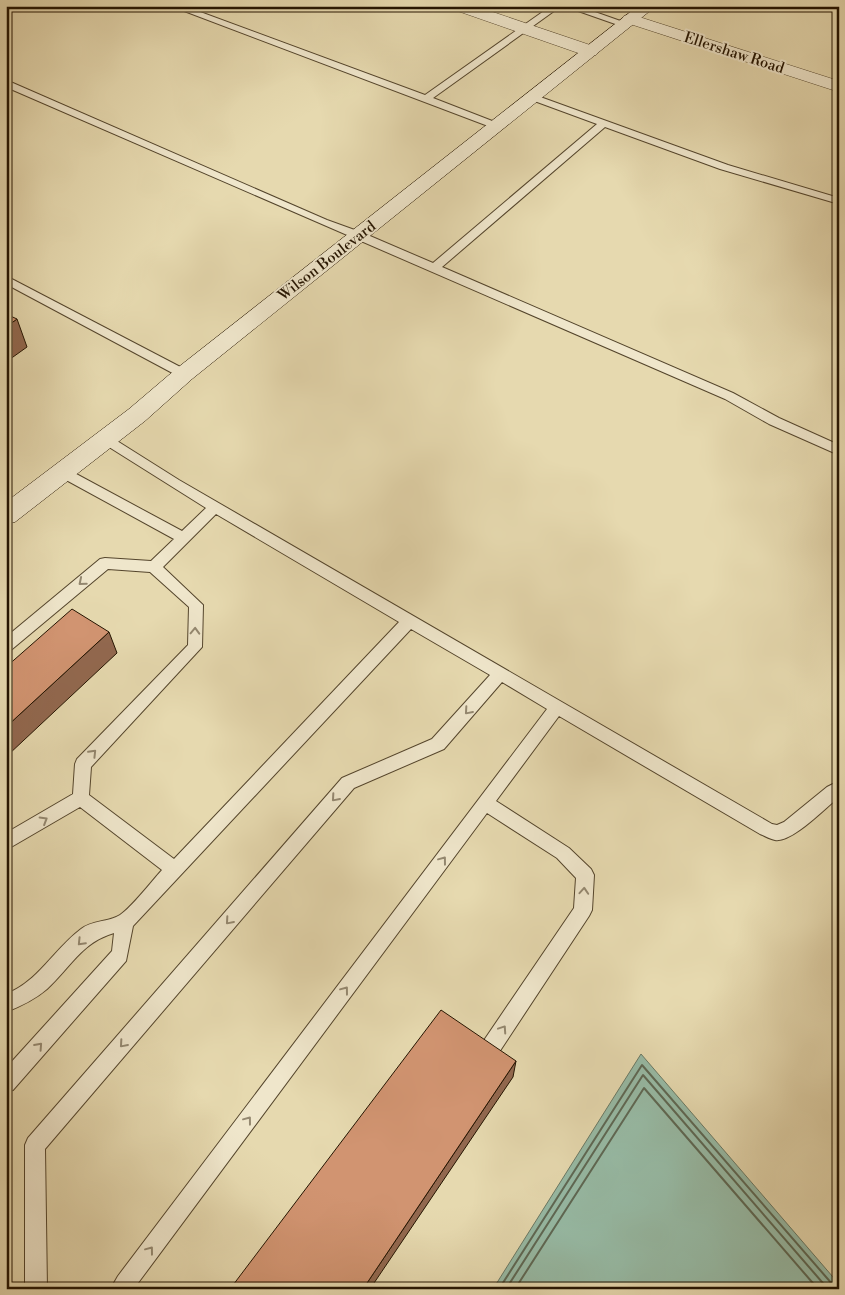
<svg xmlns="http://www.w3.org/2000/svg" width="845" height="1295" font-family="'Libre Bodoni',serif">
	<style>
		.water { fill: #97bba6; stroke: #697864 }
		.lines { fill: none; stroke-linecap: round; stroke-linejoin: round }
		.shore { stroke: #5e6854; stroke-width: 2 }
		.service-casing { stroke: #54452c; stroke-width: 2 }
		.minor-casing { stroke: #54452c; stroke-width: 1 }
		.secondary-casing { stroke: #241401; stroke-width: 1 }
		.service { fill: #efe6cb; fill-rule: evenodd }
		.minor { fill: #efe6cb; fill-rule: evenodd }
		.secondary { fill: #efe6cb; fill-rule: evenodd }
		.shaded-wall { fill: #92684f; stroke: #241401 }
		.building { fill: #d19471; stroke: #241401 }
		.oneway { stroke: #948870 }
		.labels { text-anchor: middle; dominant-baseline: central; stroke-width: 4; stroke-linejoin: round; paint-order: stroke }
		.far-street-label { font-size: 15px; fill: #241401; stroke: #efe6cb }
	</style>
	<rect width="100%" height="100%" fill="#e6d9af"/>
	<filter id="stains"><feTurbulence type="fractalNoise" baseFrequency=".004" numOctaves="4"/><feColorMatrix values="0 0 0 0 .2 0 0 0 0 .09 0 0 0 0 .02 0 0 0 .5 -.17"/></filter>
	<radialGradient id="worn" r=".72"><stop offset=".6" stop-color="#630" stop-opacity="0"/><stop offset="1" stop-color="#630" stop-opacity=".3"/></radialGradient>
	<polygon class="water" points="641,1054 839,1284 839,1289 493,1289"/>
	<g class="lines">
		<g class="shore">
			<polyline points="499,1289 642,1065 833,1285 839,1287"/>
			<polyline points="506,1289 643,1075 828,1289"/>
			<polyline points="515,1289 644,1088 818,1289"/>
		</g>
		<defs>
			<g id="service">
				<polygon points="171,6 184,6 425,95 551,6 561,6 433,98 500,124 500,128 496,129"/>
				<polygon points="564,6 578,6 629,24 624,27 621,26"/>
				<polygon points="6,80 327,220 363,233 433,263 597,124 529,99 529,95 532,94 728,165 839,198 839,204 720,169 605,127 442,267 733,393 779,418 839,445 839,455 769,424 725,399 6,87"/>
				<polygon points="6,276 188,371 190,374 188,377 180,377 6,284"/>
				<path d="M106,434L179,480L772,824L777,825L784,822L827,787L839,781V797C825,808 792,843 775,840C770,839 765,836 760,834L559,716L496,801L569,848L591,869L594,875L592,910L589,916L488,1069L481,1071L474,1069L472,1062L474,1055L574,908L576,878L557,858L487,813L138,1283L140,1289H117L114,1283L118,1276L547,709L502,682L444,749L354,788L45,1149L47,1289H25V1145L28,1138L342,778L432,739L490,675L411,629L133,926L126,961L13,1090L6,1092V1068L112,951L114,933C82,942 70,968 47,989C34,1000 21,1006 6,1012V994C38,982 54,949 81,929C92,920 109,922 120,915C132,907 151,882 162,870L80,807L6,850V833L73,794L75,764L77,759L188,645L189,607L150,572L108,569L11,650L6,652V637L100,559L105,558L151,561L174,539L57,475L55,472L57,469H67L182,531L206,508L101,442L99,439L101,436ZM216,514L399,622L174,859L89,795L91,767L202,647L203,605L163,567Z"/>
			</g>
			<g id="minor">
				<polygon points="450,6 475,6 596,47 599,51 596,55 584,55 452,9"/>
				<polygon points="630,14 839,81 839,92 624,22 622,19 624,16"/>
			</g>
			<polygon id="secondary" points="638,6 656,6 192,379 145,421 15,522 6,524 6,502 129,409 176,369"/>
		</defs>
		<use href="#service" class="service-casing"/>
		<use href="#minor" class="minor-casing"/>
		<use href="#secondary" class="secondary-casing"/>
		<use href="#service" class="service"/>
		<use href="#minor" class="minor"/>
		<use href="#secondary" class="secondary"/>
	</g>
	<g class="shaded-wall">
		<polygon points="17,319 27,347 6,362 6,327"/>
		<polygon points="109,632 117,653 8,755 6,752 6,727"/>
		<polygon points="516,1061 513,1077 370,1289 363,1289"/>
	</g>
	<g class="building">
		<polygon points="6,314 17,319 6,327"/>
		<polygon points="72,609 109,632 6,727 6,667"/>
		<polygon points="441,1010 516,1061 363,1289 230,1289"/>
	</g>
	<defs><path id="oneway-chevron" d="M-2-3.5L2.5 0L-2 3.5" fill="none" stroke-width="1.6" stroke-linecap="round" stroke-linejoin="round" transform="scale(1.25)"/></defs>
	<g class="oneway">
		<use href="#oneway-chevron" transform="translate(82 582) rotate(140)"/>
		<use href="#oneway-chevron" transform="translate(195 631) rotate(-88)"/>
		<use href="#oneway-chevron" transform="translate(468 711) rotate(131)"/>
		<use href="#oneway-chevron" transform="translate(93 753) rotate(-46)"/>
		<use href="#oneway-chevron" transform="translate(335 798) rotate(131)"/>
		<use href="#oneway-chevron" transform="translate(44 820) rotate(-31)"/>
		<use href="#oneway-chevron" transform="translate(443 860) rotate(-53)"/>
		<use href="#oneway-chevron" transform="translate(584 891) rotate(-86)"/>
		<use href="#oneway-chevron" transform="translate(229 921) rotate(131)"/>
		<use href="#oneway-chevron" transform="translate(81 942) rotate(134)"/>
		<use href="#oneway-chevron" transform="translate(345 990) rotate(-53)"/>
		<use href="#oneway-chevron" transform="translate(503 1029) rotate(-56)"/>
		<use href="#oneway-chevron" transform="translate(123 1044) rotate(131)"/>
		<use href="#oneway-chevron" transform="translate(39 1046) rotate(-48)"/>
		<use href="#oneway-chevron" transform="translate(248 1120) rotate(-53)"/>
		<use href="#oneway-chevron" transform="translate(150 1250) rotate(-53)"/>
	</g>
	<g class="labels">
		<g class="far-street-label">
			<text transform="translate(734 53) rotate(18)">Ellershaw Road</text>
			<text transform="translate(327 261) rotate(-38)">Wilson Boulevard</text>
		</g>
	</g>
	<rect width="845" height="1295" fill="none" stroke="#e6d9af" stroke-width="25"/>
	<rect x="8" y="8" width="830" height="1280" fill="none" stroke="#241401" stroke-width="2.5"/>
	<rect x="12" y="12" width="820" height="1270" fill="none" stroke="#241401"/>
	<rect width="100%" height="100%" filter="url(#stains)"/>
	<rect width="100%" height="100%" fill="url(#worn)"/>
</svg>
